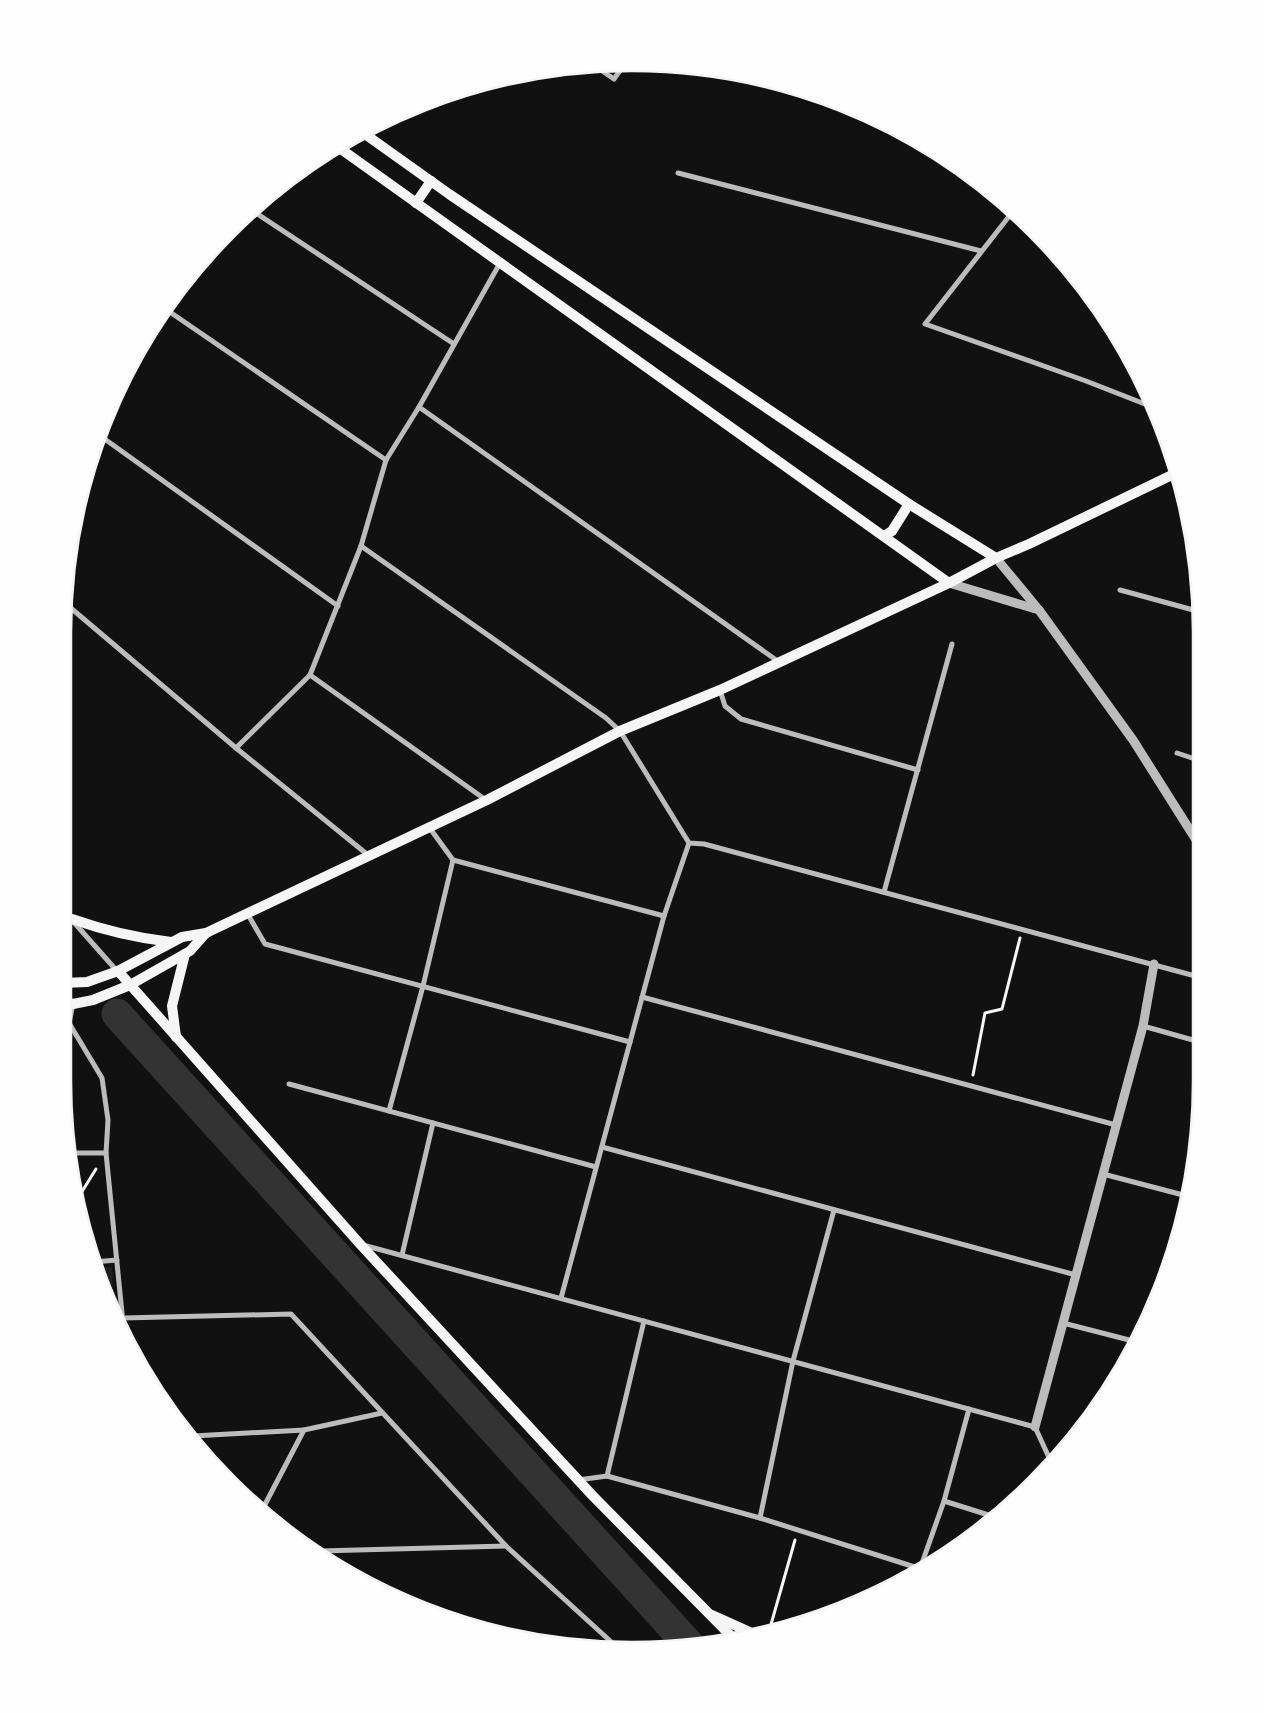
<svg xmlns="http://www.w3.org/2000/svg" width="1264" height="1713" font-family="Inter,sans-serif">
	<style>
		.green { fill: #202020 }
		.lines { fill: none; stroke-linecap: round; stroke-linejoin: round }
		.river { stroke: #333; stroke-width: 31 }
		.path { stroke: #f5f5f5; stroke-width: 3 }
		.minor { stroke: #bcbcbc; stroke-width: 5 }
		.tertiary { stroke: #bcbcbc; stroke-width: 9 }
		.secondary { stroke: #f5f5f5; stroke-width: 10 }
		.rim { fill: none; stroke: #f5f5f5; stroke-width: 2.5 }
	</style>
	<rect width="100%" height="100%" fill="#111"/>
	<polygon class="green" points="95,1267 112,1267 114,1314 106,1299"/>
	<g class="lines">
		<polyline class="river" points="117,1014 690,1646"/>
		<g class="path">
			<polyline points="973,1075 985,1013 1002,1009 1020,938"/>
			<polyline points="78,1198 96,1169"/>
			<polyline points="770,1628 795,1540"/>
		</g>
		<g class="minor">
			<polyline points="592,64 614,79 624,65"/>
			<polyline points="678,173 981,251"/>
			<polyline points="1014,210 925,324 1086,381 1155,408"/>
			<polyline points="253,211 454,344"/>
			<polyline points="164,308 386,460"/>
			<polyline points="419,407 779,662"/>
			<polyline points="99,435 338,606"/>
			<polyline points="361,546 606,718 620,731 689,843 704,844 1199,977"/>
			<polyline points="1120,590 1197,611"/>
			<polyline points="66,604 236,748 368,855"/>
			<polyline points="310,675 486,800"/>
			<polyline points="720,690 725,706 741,719 918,770"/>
			<polyline points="236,748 310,675 361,546 386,460 419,407 500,263"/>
			<polyline points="1177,753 1198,760"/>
			<polyline points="429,827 453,860"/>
			<polyline points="453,860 664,916"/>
			<polyline points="884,892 952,644"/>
			<polyline points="63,910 117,971"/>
			<polyline points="247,913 265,944 630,1042"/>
			<polyline points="642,997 1116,1125"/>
			<polyline points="63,1023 69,1023 73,1004"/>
			<polyline points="69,1023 102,1078 108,1120 106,1153 124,1333"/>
			<polyline points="1143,1026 1200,1042"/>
			<polyline points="289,1084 596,1167"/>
			<polyline points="389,1111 423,986 453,860"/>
			<polyline points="602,1147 1076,1275"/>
			<polyline points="72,1153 106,1153"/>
			<polyline points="1103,1174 1187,1196"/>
			<polyline points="363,1245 1035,1427 1052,1464"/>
			<polyline points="402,1255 433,1123"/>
			<polyline points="93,1262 117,1260"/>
			<polyline points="561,1298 664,916 689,843"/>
			<polyline points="123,1318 291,1314 506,1546 619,1649"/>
			<polyline points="1063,1323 1137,1342"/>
			<polyline points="193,1436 304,1430"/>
			<polyline points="607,1476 644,1321"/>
			<polyline points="578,1480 607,1476 760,1518 918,1568"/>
			<polyline points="944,1501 995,1517"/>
			<polyline points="261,1512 304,1430 382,1413"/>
			<polyline points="760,1518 793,1361 834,1210"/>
			<polyline points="320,1551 506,1546"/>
			<polyline points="921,1566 944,1501 969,1409"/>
		</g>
		<g class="tertiary">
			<polyline points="996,558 1039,610 1133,740 1198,843"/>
			<polyline points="949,583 1039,610"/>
			<polyline points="1035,1427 1143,1026 1154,964"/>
		</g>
		<g class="secondary">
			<polyline points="362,132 449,194 909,504 996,558"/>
			<polyline points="338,147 949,583"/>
			<polyline points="416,203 431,181"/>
			<polyline points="884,536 892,531 909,504"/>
			<path d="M72,919C106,931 136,938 171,942"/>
			<polyline points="118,971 360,1244 592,1495 733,1638"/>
			<polyline points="63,983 87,982 118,971 182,937 206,933 487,800 620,731 720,690 949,583 996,558 1029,544 1174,474"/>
			<polyline points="63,1002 73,1004 93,1000 130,985 190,951 206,933"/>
			<polyline points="176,1037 172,1006 185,954"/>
			<polyline points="712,1615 752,1633"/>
		</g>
	</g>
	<path d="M0 0H1264V1713H0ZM632 71H632A561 561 0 0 1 1193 632V1081A561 561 0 0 1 632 1642H632A561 561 0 0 1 71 1081V632A561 561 0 0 1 632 71Z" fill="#fefefe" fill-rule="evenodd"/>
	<path class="rim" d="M632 71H632A561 561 0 0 1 1193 632V1081A561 561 0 0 1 632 1642H632A561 561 0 0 1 71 1081V632A561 561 0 0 1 632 71Z"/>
</svg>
